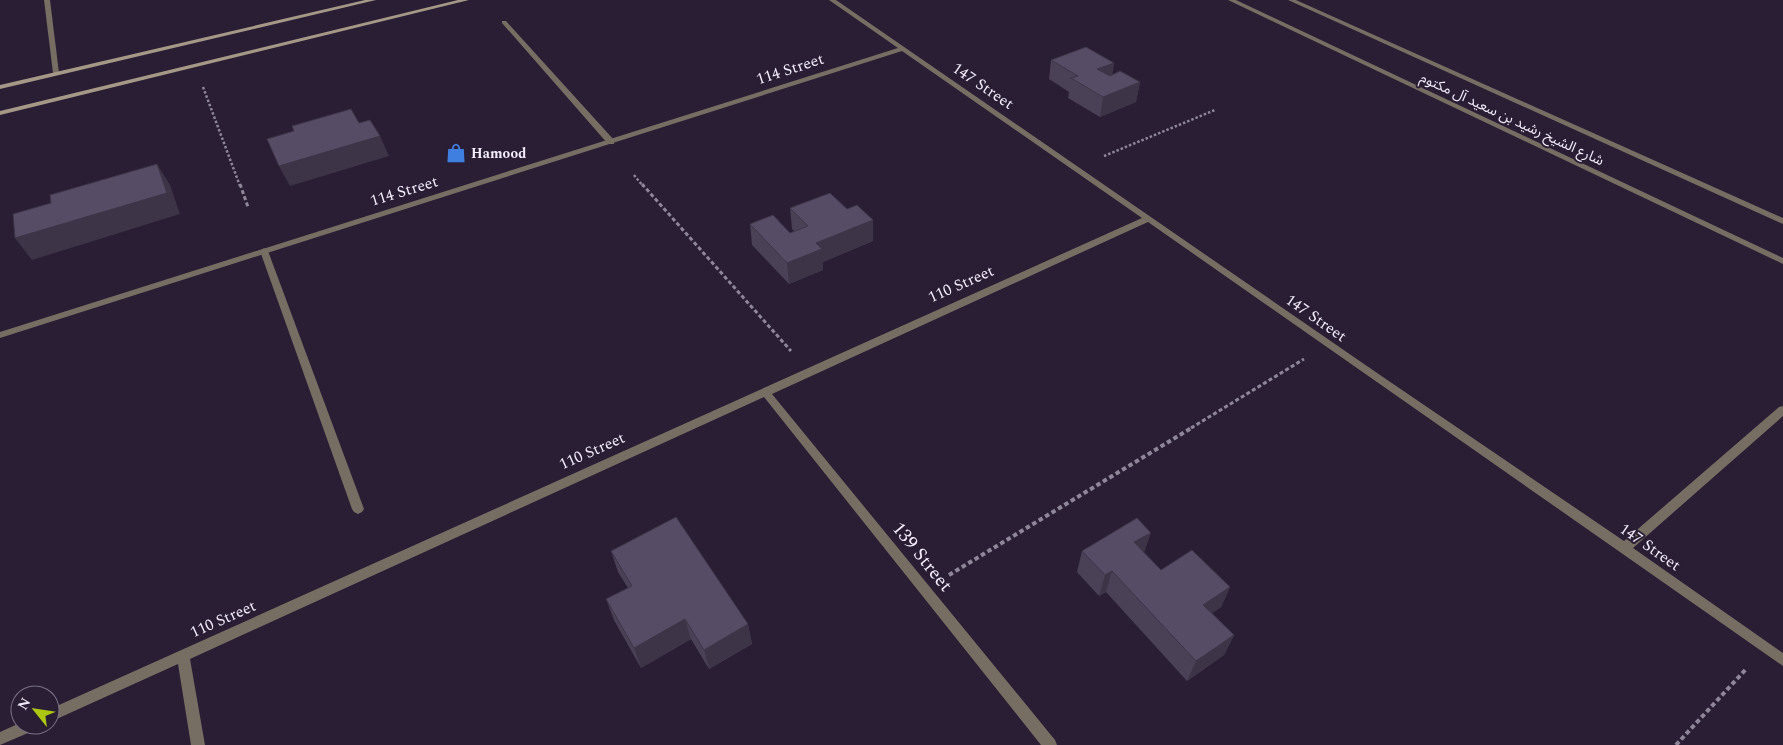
<svg xmlns="http://www.w3.org/2000/svg" width="1783" height="745" font-family="Spectral,'Noto Sans Arabic',serif">
	<style>
		.lines { fill: none; stroke-linecap: round; stroke-linejoin: round }
		.path-far2 { stroke: #8f8699; stroke-width: 2.5; stroke-dasharray: 2.5 2; stroke-linecap: butt }
		.path-far1 { stroke: #8f8699; stroke-width: 3; stroke-dasharray: 4 2.5; stroke-linecap: butt }
		.path { stroke: #8f8699; stroke-width: 4; stroke-dasharray: 4.5 3; stroke-linecap: butt }
		.service { fill: #766e63; fill-rule: evenodd }
		.minor { fill: #766e63; fill-rule: evenodd }
		.tertiary { fill: #766e63; fill-rule: evenodd }
		.secondary { fill: #a59886; fill-rule: evenodd }
		.wall { fill: #4b4157 }
		.shaded-wall { fill: #3d3547 }
		.building { fill: #574c65; stroke: #3d3547 }
		.labels { text-anchor: middle; dominant-baseline: central; stroke-width: 4; stroke-linejoin: round; paint-order: stroke }
		.far-street-label { font-size: 14px; fill: #f4edfd; stroke: #291e34 }
		.far-poi-label { font-size: 14px; font-weight: bold; fill: #f4edfd; stroke: #291e34; text-anchor: start }
		.street-label { font-size: 16px; fill: #f4edfd; stroke: #291e34 }
		.near-street-label { font-size: 19px; fill: #f4edfd; stroke: #291e34 }
	</style>
	<rect width="100%" height="100%" fill="#291e34"/>
	<g class="lines">
		<g class="path-far2">
			<polyline points="203,87 240,186"/>
			<polyline points="1104,156 1215,110"/>
			<polyline points="634,175 643,186"/>
		</g>
		<g class="path-far1">
			<polyline points="240,184 248,207"/>
			<polyline points="642,184 791,351"/>
			<polyline points="1191,428 1304,359"/>
		</g>
		<g class="path">
			<polyline points="949,575 1193,427"/>
			<polyline points="1676,745 1747,668"/>
		</g>
		<g class="service">
			<polygon points="502,21 506,21 614,140 614,144 608,144 502,23"/>
			<polygon points="264,248 268,251 364,509 362,512 358,514 354,512 352,509 260,251"/>
		</g>
		<g class="minor">
			<polygon points="44,0 50,0 59,73 56,75 53,73"/>
			<polygon points="829,0 836,0 1380,375 1624,541 1779,407 1783,406 1783,416 1633,548 1783,653 1783,666 1148,222 772,394 1055,740 1057,745 1041,745 764,397 190,659 205,745 191,745 178,664 50,722 50,709 1142,218 902,51 0,338 0,332 898,48"/>
			<polygon points="20,723 20,725 37,725 35,730 0,745 0,732"/>
		</g>
		<g class="tertiary">
			<polygon points="1228,0 1236,0 1783,258 1783,264"/>
			<polygon points="1288,0 1296,0 1783,218 1783,224"/>
		</g>
		<g class="secondary">
			<polygon points="365,0 376,0 0,89 0,85"/>
			<polygon points="458,0 469,0 0,115 0,111"/>
		</g>
	</g>
	<g class="wall">
		<polygon points="1051,60 1114,63 1112,75 1140,82 1136,102 1100,117 1068,98 1069,92 1049,79"/>
		<polygon points="790,208 847,209 873,220 873,241 823,262 823,270 789,284 752,245 750,224 790,233 794,231 792,229"/>
		<polygon points="611,551 748,624 752,644 709,669 691,639 641,668 614,620 606,599 628,588 618,572"/>
		<polygon points="1082,551 1144,553 1161,570 1230,587 1221,607 1212,613 1234,635 1224,655 1187,681 1106,592 1099,596 1077,572"/>
	</g>
	<g class="shaded-wall">
		<polygon points="1114,63 1110,82 1097,69"/>
		<polygon points="1140,82 1136,102 1100,117 1103,97"/>
		<polygon points="380,136 389,156 290,186 279,166"/>
		<polygon points="157,164 170,185 180,214 32,260 15,238"/>
		<polygon points="873,220 873,241 823,262 823,270 789,284 787,263 816,243"/>
		<polygon points="1151,533 1144,553 1134,542"/>
		<polygon points="1112,571 1106,592 1099,596 1105,575"/>
		<polygon points="1230,587 1221,607 1195,625 1203,605"/>
		<polygon points="685,619 691,639 641,668 634,648"/>
		<polygon points="748,624 752,644 709,669 704,650"/>
		<polygon points="1234,635 1224,655 1187,681 1196,661"/>
	</g>
	<g class="building">
		<polygon points="1086,47 1114,63 1097,69 1110,76 1120,71 1140,82 1103,97 1071,78 1078,76 1051,60"/>
		<polygon points="351,109 359,123 370,120 380,136 279,166 267,139 294,131 292,126"/>
		<polygon points="157,164 167,193 15,238 13,214 51,203 50,195"/>
		<polygon points="830,193 847,209 857,205 873,220 816,243 822,249 787,263 750,224 773,215 790,233 808,226 790,208"/>
		<polygon points="676,517 748,624 704,650 685,619 634,648 606,599 632,586 611,551"/>
		<polygon points="1137,518 1151,533 1134,542 1161,570 1192,550 1230,587 1203,605 1234,635 1196,661 1112,571 1105,575 1082,551"/>
	</g>
	<defs>
		<symbol id="shop-bare" viewBox="-9 -9 18 18"><path d="M-5-2.5h2.3a2.7 3.5 0 0 1 5.4 0H5L5.5 6h-11ZM-1.5-2.5h3a1.5 2.3 0 0 0-3 0Z" fill="#3f7fe0" stroke="#291e34" stroke-width="2.5" paint-order="stroke"/></symbol>
	</defs>
	<g fill-rule="evenodd">
		<use href="#shop-bare" x="442" y="139" width="28" height="28"/>
	</g>
	<g class="labels">
		<g class="far-street-label">
			<text transform="translate(1512 119) rotate(25)">شارع الشيخ رشيد بن سعيد آل مكتوم</text>
		</g>
		<g class="far-poi-label">
			<text x="471" y="153">Hamood</text>
		</g>
		<g class="street-label">
			<text transform="translate(790 69) rotate(-18)">114 Street</text>
			<text transform="translate(983 86) rotate(34)">147 Street</text>
			<text transform="translate(404 191) rotate(-17)">114 Street</text>
			<text transform="translate(961 284) rotate(-24)">110 Street</text>
			<text transform="translate(1316 318) rotate(35)">147 Street</text>
			<text transform="translate(592 451) rotate(-24)">110 Street</text>
			<text transform="translate(1650 547) rotate(35)">147 Street</text>
			<text transform="translate(223 619) rotate(-24)">110 Street</text>
		</g>
		<g class="near-street-label">
			<text transform="translate(922 557) rotate(51)">139 Street</text>
		</g>
	</g>
	<g transform="translate(35 710) rotate(300)"><circle r="24" fill="#291e34" stroke="#7a7184"/>
	<path d="M0-4L9 19L0 12L-9 19Z" fill="#adc610"/>
	<text y="-8" font-size="14" font-weight="bold" text-anchor="middle" fill="#f4edfd">N</text>
	</g>
</svg>
